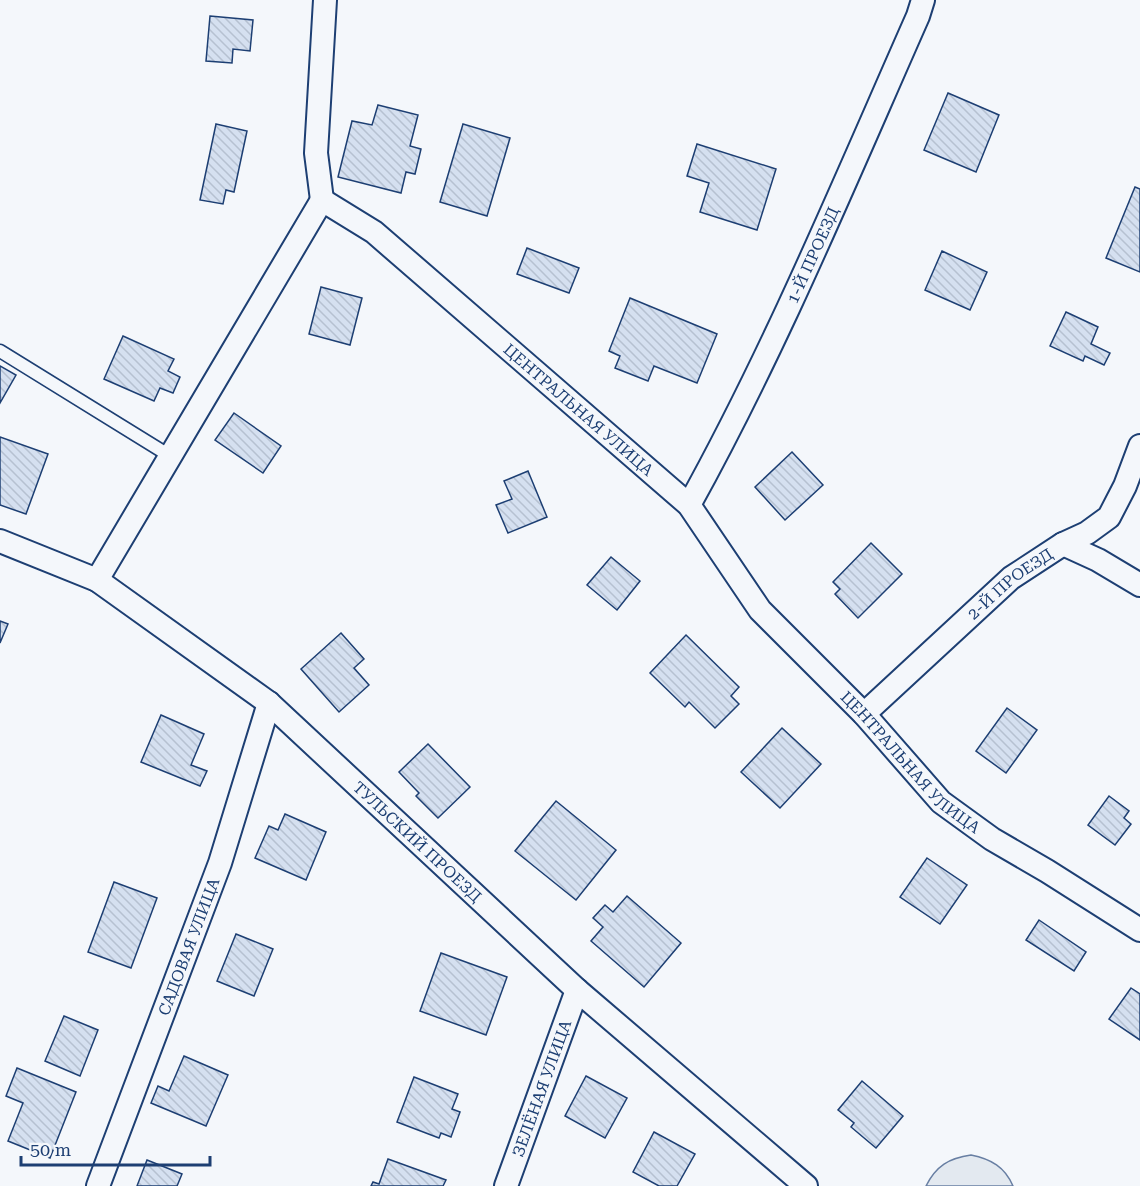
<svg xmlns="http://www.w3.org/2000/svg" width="1140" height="1186" font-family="'Roboto Serif',serif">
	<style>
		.grass { fill: #e3e9f0; stroke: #687fa3; stroke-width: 1.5 }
		.building { fill: url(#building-back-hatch); stroke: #1d3f73; stroke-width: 1.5 }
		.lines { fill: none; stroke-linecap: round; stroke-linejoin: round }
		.lane-casing { stroke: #1d3f73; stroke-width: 15 }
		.street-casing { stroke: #1d3f73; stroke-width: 26 }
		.lane { stroke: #f4f7fb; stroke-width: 12 }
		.street { stroke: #f4f7fb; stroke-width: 22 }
		.labels { text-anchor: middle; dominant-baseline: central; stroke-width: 4.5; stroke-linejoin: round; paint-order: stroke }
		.street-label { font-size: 16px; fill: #1d3f73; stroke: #f4f7fb }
	</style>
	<defs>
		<pattern id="building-back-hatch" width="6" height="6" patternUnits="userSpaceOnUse" patternTransform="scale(1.5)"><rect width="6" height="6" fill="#d5e0f0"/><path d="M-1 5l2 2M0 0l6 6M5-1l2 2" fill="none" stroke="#b6c1d1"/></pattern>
	</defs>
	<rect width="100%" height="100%" fill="#f4f7fb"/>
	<path class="grass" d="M971,1155C991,1159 1005,1167 1013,1186H926C936,1166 949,1158 971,1155Z"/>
	<g class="building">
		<polygon points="210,16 253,20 250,51 233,49 232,63 206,61"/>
		<polygon points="948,93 999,115 976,172 924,150"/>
		<polygon points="378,105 418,115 410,146 421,149 415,174 406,172 401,193 338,177 352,121 372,125"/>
		<polygon points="216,124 247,131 234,192 226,190 223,204 200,200"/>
		<polygon points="463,124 510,138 487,216 440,202"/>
		<polygon points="697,144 776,169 757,230 700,212 709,183 687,176"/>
		<polygon points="1135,187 1140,189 1140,272 1106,258"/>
		<polygon points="527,248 579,268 569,293 517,274"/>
		<polygon points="942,251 987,272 970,310 925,290"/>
		<polygon points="321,287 362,298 350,345 309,334"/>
		<polygon points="630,298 717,334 697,383 654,366 648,381 615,368 620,356 609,351"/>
		<polygon points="1066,312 1098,327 1091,344 1110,353 1104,365 1085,356 1083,361 1050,346"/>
		<polygon points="123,336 174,359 168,371 180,377 173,393 160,388 154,401 104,379"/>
		<polygon points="0,366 16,375 0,403"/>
		<polygon points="234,413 281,446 263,473 215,440"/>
		<polygon points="0,437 48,454 26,514 0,505"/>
		<polygon points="792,452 823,485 785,520 755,487"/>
		<polygon points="528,471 547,517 508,533 496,505 512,499 504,481"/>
		<polygon points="871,543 902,574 858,618 835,594 840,589 833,582"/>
		<polygon points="611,557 640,581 617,610 587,585"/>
		<polygon points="0,621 8,624 0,643"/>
		<polygon points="341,633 364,659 354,668 369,685 339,712 301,669"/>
		<polygon points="686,635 739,687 731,696 739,704 715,728 689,702 685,707 650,673"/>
		<polygon points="1007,708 1037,730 1006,773 976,751"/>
		<polygon points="161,715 204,734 191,765 207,771 200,786 141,762"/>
		<polygon points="782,728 821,764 780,808 741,772"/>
		<polygon points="428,744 470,787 438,818 416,796 419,793 399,772"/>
		<polygon points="1109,796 1129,811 1124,818 1131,824 1115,845 1088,825"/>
		<polygon points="556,801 616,850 576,900 515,851"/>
		<polygon points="285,814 326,832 306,880 255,858 269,826 278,830"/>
		<polygon points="927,858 967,885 940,924 900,897"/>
		<polygon points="114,882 157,898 131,968 88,952"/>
		<polygon points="627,896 681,943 644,987 591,941 603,927 593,918 605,905 613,912"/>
		<polygon points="1039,920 1086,952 1074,971 1026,940"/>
		<polygon points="236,934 273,949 254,996 217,981"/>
		<polygon points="441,953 507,977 486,1035 420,1011"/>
		<polygon points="1131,988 1140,994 1140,1040 1109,1019"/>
		<polygon points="64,1016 98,1030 80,1076 45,1061"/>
		<polygon points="184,1056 228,1075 206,1126 151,1103 158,1086 169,1091"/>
		<polygon points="17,1068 76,1092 50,1158 8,1141 23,1103 6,1096"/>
		<polygon points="586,1076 627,1098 605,1138 565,1116"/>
		<polygon points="414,1077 458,1094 452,1109 460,1112 451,1137 441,1133 439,1138 397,1122"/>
		<polygon points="862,1081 903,1116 876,1148 851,1127 854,1123 838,1110"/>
		<polygon points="654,1132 695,1154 677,1186 659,1186 633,1172"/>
		<polygon points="388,1159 446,1180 443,1186 371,1186 373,1182 379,1184"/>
		<polygon points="147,1160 182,1174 177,1186 137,1186"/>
	</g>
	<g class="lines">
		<defs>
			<polyline id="lane" points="0,351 170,456"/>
			<g id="street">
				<path id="s1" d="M322,200L374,232L689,505L760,610L864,714L941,802L992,839L1047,871L1140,930"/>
				<polyline points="322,200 316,153 325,0"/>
				<path id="s2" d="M689,505C776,348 845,181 918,16L923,0"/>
				<path id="s3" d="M0,541L97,580L269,703L577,990L806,1186"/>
				<polyline points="1063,544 1098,560 1140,585"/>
				<polyline points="97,580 322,200"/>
				<path id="s4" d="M864,714L1011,578L1063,544L1087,533L1109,517L1125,486L1140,446"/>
				<path id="s5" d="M98,1186L220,863L269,703"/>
				<path id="s6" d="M506,1186L577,990"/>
			</g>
		</defs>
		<use href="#lane" class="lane-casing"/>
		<use href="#street" class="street-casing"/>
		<use href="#lane" class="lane"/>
		<use href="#street" class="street"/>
	</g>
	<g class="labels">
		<g class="street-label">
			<text stroke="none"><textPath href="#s2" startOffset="279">1-Й ПРОЕЗД</textPath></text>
			<text stroke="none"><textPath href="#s1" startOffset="332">ЦЕНТРАЛЬНАЯ УЛИЦА</textPath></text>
			<text stroke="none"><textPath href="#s4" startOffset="196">2-Й ПРОЕЗД</textPath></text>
			<text stroke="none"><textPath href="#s1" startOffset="819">ЦЕНТРАЛЬНАЯ УЛИЦА</textPath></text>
			<text stroke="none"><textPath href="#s3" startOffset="519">ТУЛЬСКИЙ ПРОЕЗД</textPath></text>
			<text stroke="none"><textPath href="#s5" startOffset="256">САДОВАЯ УЛИЦА</textPath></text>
			<text stroke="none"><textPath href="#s6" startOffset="104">ЗЕЛЁНАЯ УЛИЦА</textPath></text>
		</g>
	</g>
	<path d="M21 1156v9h189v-9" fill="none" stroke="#1d3f73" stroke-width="3"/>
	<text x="30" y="1156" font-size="18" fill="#1d3f73" stroke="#f4f7fb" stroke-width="4.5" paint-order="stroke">50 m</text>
</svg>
